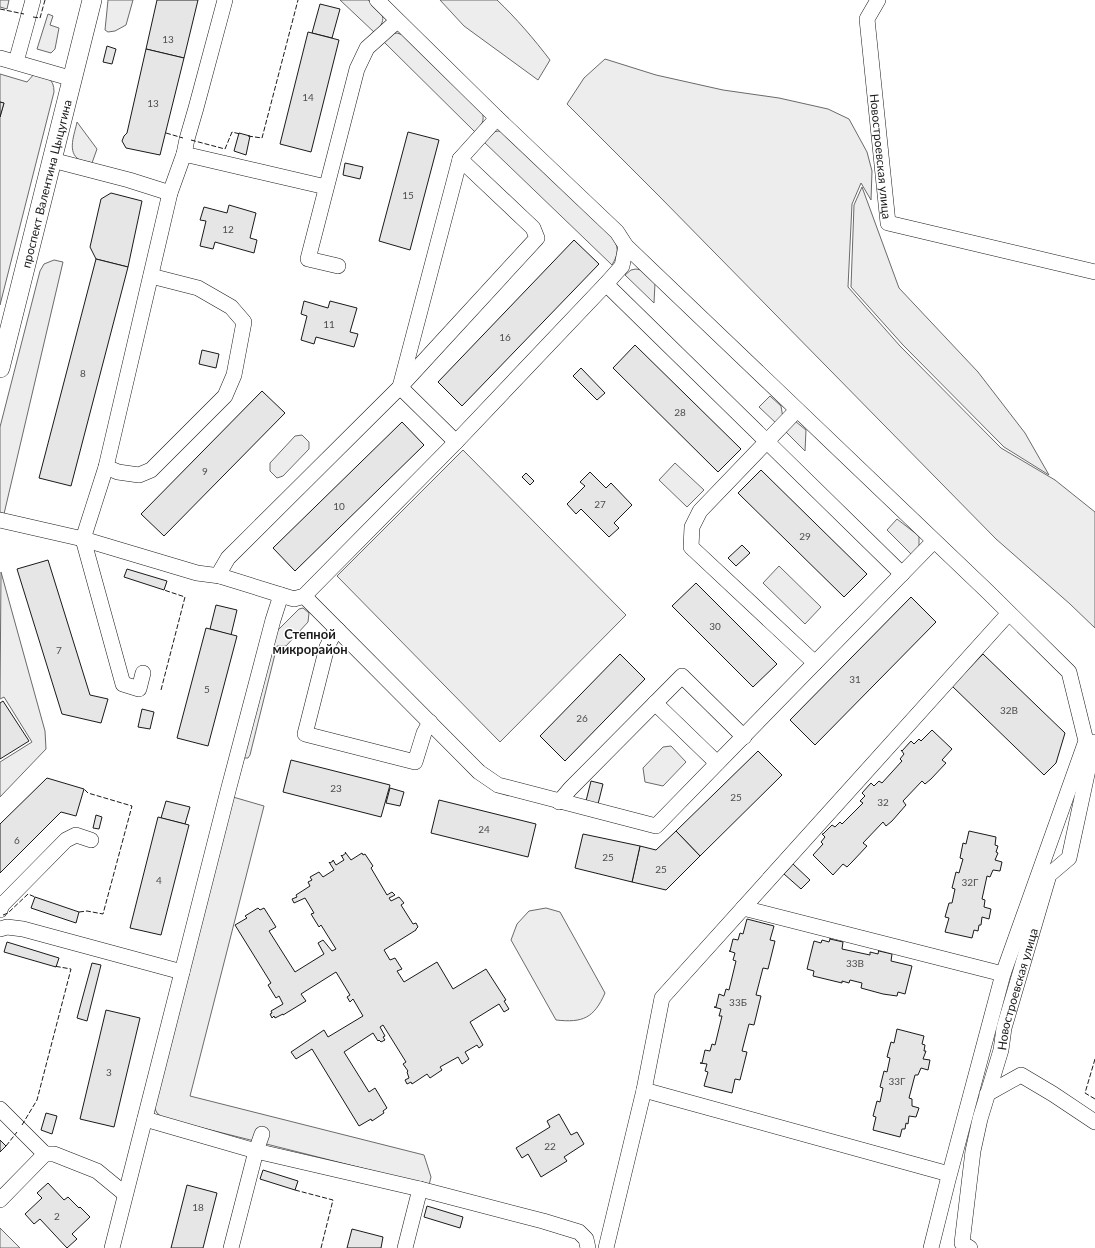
<svg xmlns="http://www.w3.org/2000/svg" width="1095" height="1248" font-family="Lato,sans-serif">
	<style>
		.green { fill: #ededed; stroke: #6a6a6a }
		.building { fill: #e6e6e6; stroke: #1a1a1a }
		.lines { fill: none; stroke-linecap: round; stroke-linejoin: round }
		.minor-casing { stroke: #1a1a1a; stroke-width: 16 }
		.major-casing { stroke: #1a1a1a; stroke-width: 20 }
		.minor { stroke: #fff; stroke-width: 15 }
		.major { stroke: #fff; stroke-width: 19 }
		.fence { stroke: #1a1a1a; stroke-width: 1; stroke-dasharray: 5 2; stroke-linecap: butt }
		.labels { text-anchor: middle; dominant-baseline: central; stroke-width: 3; stroke-linejoin: round; paint-order: stroke }
		.number-label { font-size: 10px; fill: #4d4d4d }
		.street-label { font-size: 12px; fill: #1a1a1a; stroke: #fff }
		.neighbourhood-label { font-size: 13px; font-weight: bold; fill: #1a1a1a; stroke: #fff }
	</style>
	<rect width="100%" height="100%" fill="#fff"/>
	<g class="green">
		<polygon points="0,0 9,0 7,9 0,7"/>
		<polygon points="108,0 133,0 126,25 115,31 108,32 105,30"/>
		<path d="M340,0H368C381,13 390,16 375,33Z"/>
		<path d="M440,0H497C516,18 534,39 550,60L538,80L464,26Z"/>
		<polygon points="48,14 53,16 50,25 59,28 55,49 51,53 37,49"/>
		<path d="M397,33L403,35L482,111C485,121 482,125 475,132L383,41L392,34Z"/>
		<polygon points="605,59 656,75 723,90 779,98 828,109 849,119 867,152 872,171 871,200 861,183 852,204 848,287 900,346 1001,448 1055,480 1095,512 1095,628 1070,604 996,539 659,196 567,104 584,78"/>
		<path d="M35,73C47,78 54,78 54,92L0,305V117L4,103L0,102V74L27,82Z"/>
		<path d="M77,122L97,149L92,163C89,162 83,161 80,160C66,153 75,133 77,122Z"/>
		<path d="M499,131L507,134L614,238C619,251 618,254 612,265L483,141L492,132Z"/>
		<polygon points="862,187 899,288 978,372 1025,433 1049,475 1004,447 903,345 851,287 854,205"/>
		<polygon points="54,260 63,262 4,514 0,512 0,427 40,271 44,264"/>
		<polygon points="636,269 641,270 655,283 654,303 625,275 631,270"/>
		<polygon points="770,396 781,406 783,418 777,424 759,407"/>
		<polygon points="795,421 806,430 805,451 784,430"/>
		<polygon points="302,435 309,442 309,449 283,476 277,478 270,471 270,463 295,436"/>
		<polygon points="463,450 626,615 500,742 337,576"/>
		<polygon points="675,463 704,490 687,507 659,480"/>
		<polygon points="897,519 919,536 919,546 912,555 887,530"/>
		<polygon points="779,566 821,607 805,624 763,583"/>
		<polygon points="1,572 45,731 46,749 0,797 0,762 32,742 4,697 0,699"/>
		<polygon points="303,608 309,613 308,622 286,646 277,646 250,755 248,758 245,758 243,755 276,632 299,609"/>
		<polygon points="671,746 686,762 663,786 645,782 643,768 663,747"/>
		<polygon points="233,797 264,806 190,1096 424,1155 431,1177 429,1185 163,1118 157,1113 154,1107"/>
		<path d="M546,908L560,912L605,993C594,1018 583,1023 556,1020L511,940L517,924L529,911Z"/>
		<polygon points="0,1228 20,1248 0,1248"/>
	</g>
	<g class="building">
		<polygon points="157,0 198,0 184,58 146,49"/>
		<polygon points="320,4 340,9 332,38 312,33"/>
		<polygon points="308,32 339,40 311,152 280,144"/>
		<polygon points="107,46 116,49 112,64 103,62"/>
		<polygon points="146,49 184,58 160,155 126,148 122,141 124,136 127,133"/>
		<polygon points="0,102 4,103 0,117"/>
		<polygon points="408,132 439,140 410,250 379,241"/>
		<polygon points="239,133 250,136 246,155 234,151"/>
		<polygon points="345,163 363,167 360,179 343,175"/>
		<polygon points="111,193 142,201 128,267 96,259 90,247 101,199"/>
		<polygon points="229,205 256,213 250,238 257,240 254,253 215,242 213,249 200,246 206,221 200,220 204,207 227,213"/>
		<polygon points="574,240 599,264 462,406 438,382"/>
		<polygon points="96,259 128,267 71,486 39,478"/>
		<polygon points="304,301 328,308 330,301 357,308 350,332 358,334 354,347 316,337 314,344 301,340 307,316 301,314"/>
		<polygon points="635,345 741,449 718,472 613,368"/>
		<polygon points="202,350 219,354 216,368 199,364"/>
		<polygon points="581,368 605,393 597,400 573,376"/>
		<polygon points="262,391 285,413 164,536 141,514"/>
		<polygon points="402,422 424,445 295,571 273,548"/>
		<polygon points="761,470 867,574 844,597 738,493"/>
		<polygon points="590,472 606,488 611,483 632,505 614,523 619,528 609,537 581,509 576,514 567,504 585,486 580,482"/>
		<polygon points="526,473 534,481 530,485 522,477"/>
		<polygon points="742,545 750,553 736,566 728,558"/>
		<polygon points="48,560 90,695 108,699 101,723 62,714 17,569"/>
		<polygon points="127,569 167,581 164,590 124,577"/>
		<polygon points="696,583 777,664 753,687 672,606"/>
		<polygon points="911,597 936,622 815,745 790,720"/>
		<polygon points="216,605 237,610 231,635 210,629"/>
		<polygon points="206,628 237,636 208,746 177,738"/>
		<polygon points="620,654 645,679 565,761 540,736"/>
		<polygon points="983,654 1065,733 1056,763 1044,775 952,686"/>
		<polygon points="3,701 29,741 0,759 0,703"/>
		<polygon points="142,709 154,712 150,729 138,727"/>
		<polygon points="932,730 952,749 942,760 946,763 931,779 925,784 922,781 903,801 906,805 892,821 886,826 883,822 863,843 867,846 852,862 847,867 843,864 833,875 813,855 823,844 821,842 825,837 822,834 823,834 832,825 835,827 840,822 842,824 863,803 860,801 865,796 862,793 871,783 874,786 879,781 882,783 902,761 900,759 904,754 901,750 902,751 911,741 914,744 919,739 921,741"/>
		<polygon points="758,751 782,775 700,856 676,831"/>
		<polygon points="291,760 390,785 381,817 283,792"/>
		<polygon points="47,778 84,789 76,816 61,812 0,873 0,824"/>
		<polygon points="591,781 603,784 598,804 586,801"/>
		<polygon points="390,788 404,792 400,806 386,803"/>
		<polygon points="439,800 536,824 528,857 431,833"/>
		<polygon points="166,801 190,807 185,824 161,818"/>
		<polygon points="96,815 102,817 99,829 93,828"/>
		<polygon points="158,817 189,825 161,935 130,928"/>
		<polygon points="676,831 700,856 666,890 632,882 640,846 656,850"/>
		<polygon points="969,831 996,837 995,845 998,846 996,852 998,853 995,860 1002,862 1000,871 993,870 990,877 987,876 982,899 985,900 984,907 991,909 989,919 982,917 981,925 979,925 978,931 974,930 972,938 945,932 949,918 945,917 949,903 952,903 955,889 952,888 956,872 959,873 963,859 960,858 963,843 966,844"/>
		<polygon points="583,834 640,846 632,882 575,868"/>
		<polygon points="345,852 351,860 362,853 363,855 365,854 373,866 371,868 387,895 392,892 395,895 389,898 391,901 399,897 404,903 401,905 413,924 416,923 418,927 416,929 416,930 384,950 390,960 395,958 402,969 397,971 404,982 437,962 453,989 486,969 506,1000 504,1001 509,1009 504,1012 499,1004 470,1022 483,1045 479,1048 477,1045 465,1052 469,1059 462,1064 458,1057 440,1067 442,1070 430,1078 427,1074 412,1084 411,1082 407,1084 405,1080 409,1078 407,1072 408,1071 403,1064 406,1062 383,1025 380,1027 385,1036 383,1037 385,1040 381,1042 379,1040 378,1041 373,1033 344,1052 369,1092 375,1088 387,1108 383,1111 384,1113 372,1121 371,1119 359,1126 312,1049 296,1059 291,1052 324,1030 328,1037 363,1016 353,999 350,1002 347,997 350,995 336,972 301,994 306,1001 283,1015 283,1014 275,1018 274,1016 272,1018 270,1014 272,1013 271,1011 283,1004 279,996 276,998 268,985 271,983 235,925 247,918 245,916 258,908 260,910 264,908 276,927 269,931 295,972 324,954 318,943 323,940 332,951 336,949 321,925 319,927 311,914 314,913 305,898 294,903 292,899 297,897 296,895 310,886 308,882 312,880 310,877 319,872 323,877 334,870 329,862 330,863 333,861 333,860 336,865 344,860 341,855 342,856 346,853"/>
		<polygon points="793,864 810,880 801,889 784,874"/>
		<polygon points="35,897 79,912 76,923 31,908"/>
		<polygon points="747,919 774,926 770,940 775,941 768,969 763,968 756,995 761,996 754,1025 749,1024 742,1051 747,1052 740,1080 735,1079 732,1093 704,1086 708,1072 705,1071 707,1064 700,1063 702,1063 705,1050 710,1051 712,1044 715,1045 722,1016 719,1016 721,1009 714,1007 716,1007 719,994 724,996 726,989 729,990 736,961 733,960 735,953 729,951 730,951 733,939 738,940 740,933 743,934"/>
		<polygon points="831,936 830,939 843,942 842,949 870,955 870,952 878,954 879,949 879,951 892,954 891,961 912,966 905,994 898,992 897,996 883,994 861,988 862,983 850,980 849,983 842,981 842,983 813,976 814,971 807,969 814,941 821,943 822,940 829,942"/>
		<polygon points="7,942 59,958 56,967 4,952"/>
		<polygon points="92,963 101,965 87,1021 77,1018"/>
		<polygon points="106,1010 140,1018 114,1127 80,1119"/>
		<polygon points="897,1029 924,1036 922,1044 925,1045 924,1051 926,1051 923,1059 930,1060 928,1070 921,1068 918,1075 915,1075 909,1098 912,1099 912,1106 919,1108 916,1117 909,1116 908,1124 906,1123 905,1129 902,1129 900,1137 873,1130 876,1117 873,1116 877,1101 880,1102 883,1088 880,1087 884,1071 887,1072 890,1058 887,1057 891,1042 894,1043"/>
		<polygon points="46,1113 57,1116 52,1134 41,1130"/>
		<polygon points="559,1114 571,1135 577,1132 584,1144 564,1157 567,1161 541,1177 528,1154 522,1158 516,1148 550,1127 547,1121"/>
		<polygon points="0,1140 6,1146 0,1152"/>
		<polygon points="263,1170 298,1181 295,1190 260,1179"/>
		<polygon points="48,1183 64,1200 68,1197 79,1208 80,1207 90,1217 72,1234 77,1239 67,1248 40,1219 34,1224 25,1214 42,1198 37,1193"/>
		<polygon points="187,1185 217,1193 203,1248 171,1248"/>
		<polygon points="427,1206 463,1217 460,1228 424,1217"/>
		<polygon points="352,1229 383,1237 381,1248 347,1248"/>
	</g>
	<g class="lines">
		<defs>
			<g id="minor">
				<path id="s1" d="M878,0L867,19L888,223L1095,272"/>
				<polyline points="0,58 73,79"/>
				<polyline points="16,62 33,0"/>
				<polyline points="184,154 187,139 196,108 225,0"/>
				<polyline points="52,160 129,180 170,193"/>
				<polyline points="626,246 988,592 1069,672 1086,741 1003,974 948,1180 931,1248"/>
				<polyline points="338,266 308,259 357,69 367,48 397,21"/>
				<polyline points="606,284 902,574"/>
				<polyline points="797,410 700,511 692,527 691,547 815,663"/>
				<polyline points="456,442 400,387 460,159 497,118"/>
				<polyline points="106,467 118,472 139,475 151,470 225,396 234,375 244,322 231,307 198,288 151,276"/>
				<polyline points="0,520 83,539 197,573 220,576 281,595 273,620 228,791 112,1248"/>
				<polyline points="220,576 221,570 228,558 400,387 537,238 533,228 460,159"/>
				<polyline points="281,595 294,599 304,596 456,442 606,284 622,266 626,246 617,232 497,118 377,0"/>
				<polyline points="304,596 479,772 498,785 656,826 934,541"/>
				<polyline points="338,630 333,635 327,647 305,734 415,762 424,733 430,722"/>
				<polyline points="143,673 139,689 123,684 83,539 106,467 170,193 184,154 326,187"/>
				<polyline points="655,703 717,763"/>
				<polyline points="559,802 570,789 682,676 744,737"/>
				<polyline points="743,908 1003,974"/>
				<polyline points="0,910 2,905 66,840 76,835 91,840"/>
				<polyline points="0,929 7,927 23,929 182,972"/>
				<polyline points="987,1094 1021,1075 1053,1094 1095,1122"/>
				<polyline points="0,1109 45,1154"/>
				<polyline points="145,1119 256,1151 231,1248"/>
				<polyline points="262,1134 256,1151 420,1189 543,1221 579,1232 586,1239 588,1248"/>
				<polyline points="949,1174 644,1090 662,998 1009,613"/>
				<polyline points="0,1200 45,1154 54,1154 97,1171 125,1194"/>
				<polyline points="405,1248 420,1189"/>
				<polyline points="606,1248 644,1090"/>
				<path id="s2" d="M970,1248L962,1243L973,1151L980,1119L1001,1050L1004,1028L1049,875L1069,858L1094,742"/>
			</g>
			<g id="major">
				<path id="s3" d="M0,368L92,0"/>
			</g>
		</defs>
		<use href="#minor" class="minor-casing"/>
		<use href="#major" class="major-casing"/>
		<use href="#minor" class="minor"/>
		<use href="#major" class="major"/>
		<g class="fence">
			<polyline points="0,9 24,14"/>
			<polyline points="33,17 40,18 45,0"/>
			<polyline points="166,133 183,138"/>
			<polyline points="248,136 262,138 298,0"/>
			<polyline points="191,140 225,149 232,132 240,134"/>
			<polyline points="161,690 185,597 164,590"/>
			<polyline points="79,912 87,911 103,914 132,806 88,793 84,789"/>
			<polyline points="3,915 8,913 28,894 35,897"/>
			<polyline points="1095,1059 1085,1093 1095,1099"/>
			<polyline points="22,1125 37,1100 71,969 54,966"/>
			<polyline points="6,1146 17,1132"/>
			<polyline points="295,1190 333,1200 321,1248"/>
		</g>
	</g>
	<g class="labels">
		<g class="number-label">
			<text x="168" y="39">13</text>
			<text x="308" y="97">14</text>
			<text x="153" y="103">13</text>
			<text x="408" y="195">15</text>
			<text x="228" y="229">12</text>
			<text x="329" y="324">11</text>
			<text x="505" y="337">16</text>
			<text x="83" y="373">8</text>
			<text x="680" y="412">28</text>
			<text x="205" y="471">9</text>
			<text x="600" y="504">27</text>
			<text x="339" y="506">10</text>
			<text x="805" y="536">29</text>
			<text x="715" y="626">30</text>
			<text x="59" y="650">7</text>
			<text x="855" y="679">31</text>
			<text x="207" y="689">5</text>
			<text x="1009" y="710">32В</text>
			<text x="582" y="718">26</text>
			<text x="336" y="788">23</text>
			<text x="736" y="797">25</text>
			<text x="883" y="802">32</text>
			<text x="484" y="829">24</text>
			<text x="17" y="840">6</text>
			<text x="608" y="857">25</text>
			<text x="661" y="869">25</text>
			<text x="159" y="880">4</text>
			<text x="970" y="882">32Г</text>
			<text x="855" y="963">33В</text>
			<text x="738" y="1002">33Б</text>
			<text x="109" y="1072">3</text>
			<text x="897" y="1081">33Г</text>
			<text x="550" y="1146">22</text>
			<text x="198" y="1207">18</text>
			<text x="57" y="1216">2</text>
		</g>
		<g class="street-label">
			<text stroke="none"><textPath href="#s1" startOffset="160">Новостроевская улица</textPath></text>
			<text stroke="none"><textPath href="#s3" startOffset="190">проспект Валентина Цыцугина</textPath></text>
			<text stroke="none"><textPath href="#s2" startOffset="270">Новостроевская улица</textPath></text>
		</g>
		<g class="neighbourhood-label">
			<text x="310" y="634">Степной<tspan x="310" dy="15">микрорайон</tspan></text>
		</g>
	</g>
</svg>
